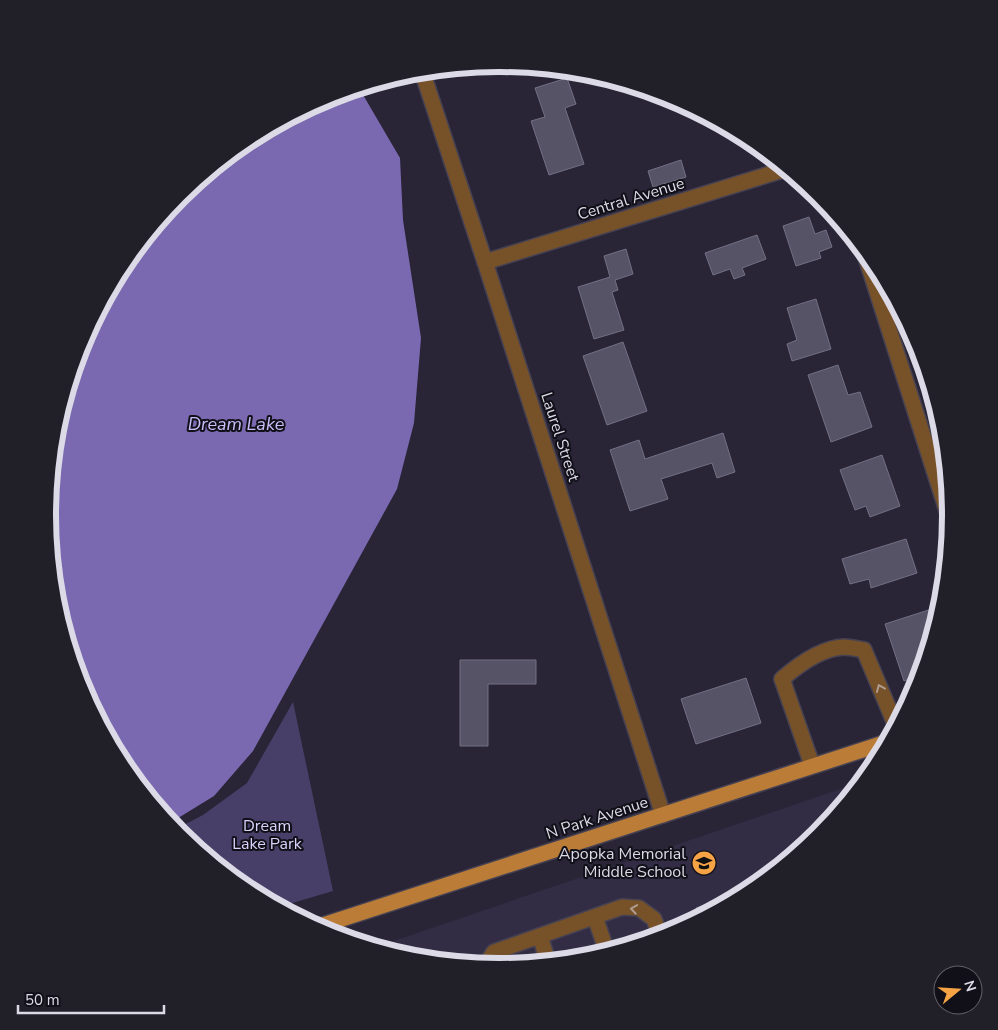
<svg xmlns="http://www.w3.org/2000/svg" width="998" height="1030" font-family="'Nunito Sans',sans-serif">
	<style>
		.built { fill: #322d45 }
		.green { fill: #483f68 }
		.water { fill: #7a69b0 }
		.building { fill: #565367; stroke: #737085 }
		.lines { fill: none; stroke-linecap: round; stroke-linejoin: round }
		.minor-casing { stroke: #464253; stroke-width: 18 }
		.major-casing { stroke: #464253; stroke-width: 18 }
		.minor { stroke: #775128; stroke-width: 15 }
		.major { stroke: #ba7c36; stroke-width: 15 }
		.oneway { stroke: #af9c90 }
		.labels { text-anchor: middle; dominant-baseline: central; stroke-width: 4; stroke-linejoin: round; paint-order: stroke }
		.street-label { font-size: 16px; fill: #dcdae6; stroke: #111018 }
		.park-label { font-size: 16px; fill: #d9d2fa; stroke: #111018 }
		.poi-label { font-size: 16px; fill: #dcdae6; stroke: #111018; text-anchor: end }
		.water-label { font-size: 18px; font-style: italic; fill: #c9befa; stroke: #111018 }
		.rim { fill: none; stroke: #dcdae6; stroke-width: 6 }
	</style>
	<rect width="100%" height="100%" fill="#292537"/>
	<polygon class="built" points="861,782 818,834 750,891 672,932 587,958 499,966 411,958 376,947"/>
	<polygon class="green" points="293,702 333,891 279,907 248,890 176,829 203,815 247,783"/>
	<polygon class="water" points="359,88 400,158 403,220 421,338 414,423 397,489 253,751 214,796 170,823 123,766 82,688 56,603 48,515 56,427 82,342 124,264 180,196 248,139 326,98"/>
	<g class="building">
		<polygon points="567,78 576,104 565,108 584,164 549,175 531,121 545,117 535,88"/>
		<polygon points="681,160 686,177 653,187 648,171"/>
		<polygon points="809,217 815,234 826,230 832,247 819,252 821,258 796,266 783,226"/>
		<polygon points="757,235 766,259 742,268 745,275 734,279 730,269 713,275 705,253"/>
		<polygon points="626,249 633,274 615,280 618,290 612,292 624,330 594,339 578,287 610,277 604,256"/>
		<polygon points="816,299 831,349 792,361 787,344 797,340 787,308"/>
		<polygon points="623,342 647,411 607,425 583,356"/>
		<polygon points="838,365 848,395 860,392 872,427 831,442 808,375"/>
		<polygon points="723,433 735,472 717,478 712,463 661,479 668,499 630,511 610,450 639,440 645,459"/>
		<polygon points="882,455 900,506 870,517 866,506 855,510 840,470"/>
		<polygon points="906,539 917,573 871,588 869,579 850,584 842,559"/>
		<polygon points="941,606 920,675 904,681 885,624"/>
		<polygon points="460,660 536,660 536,684 488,684 488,746 460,746"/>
		<polygon points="746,678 761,723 696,744 681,699"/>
		<polygon points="756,885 750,891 699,918 696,908"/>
	</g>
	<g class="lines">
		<defs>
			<g id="minor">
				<polyline points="422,71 485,262 663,815"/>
				<polyline points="864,251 950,520"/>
				<polyline points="485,262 786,169"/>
				<path d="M812,765L782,679C798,665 822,648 844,647C850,647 857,649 864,650L896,726"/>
				<polyline points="595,917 607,952"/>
				<polyline points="540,936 548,962"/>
				<polyline points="486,965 494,952 622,907 639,908 654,919 660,936"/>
			</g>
			<polyline id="major" points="317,927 887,742"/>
		</defs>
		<use href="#minor" class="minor-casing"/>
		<use href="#major" class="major-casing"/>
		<use href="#minor" class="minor"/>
		<use href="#major" class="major"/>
	</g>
	<defs><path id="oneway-chevron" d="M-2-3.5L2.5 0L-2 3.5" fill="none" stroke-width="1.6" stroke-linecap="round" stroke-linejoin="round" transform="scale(1.25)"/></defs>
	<g class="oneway">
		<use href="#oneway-chevron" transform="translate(880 688) rotate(-113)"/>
		<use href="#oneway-chevron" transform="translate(634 909) rotate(-171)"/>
	</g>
	<defs>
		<symbol id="school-disc" viewBox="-11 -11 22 22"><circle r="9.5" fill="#f5a345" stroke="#111018"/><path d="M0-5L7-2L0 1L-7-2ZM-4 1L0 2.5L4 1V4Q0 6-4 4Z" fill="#111"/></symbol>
	</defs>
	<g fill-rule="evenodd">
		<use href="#school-disc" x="690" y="849" width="28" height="28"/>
	</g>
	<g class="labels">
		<g class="street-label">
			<text transform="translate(631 199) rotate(-17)">Central Avenue</text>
			<text transform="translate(560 437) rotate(72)">Laurel Street</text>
			<text transform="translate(597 818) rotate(-18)">N Park Avenue</text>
		</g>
		<g class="park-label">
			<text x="267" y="826">Dream<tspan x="267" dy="18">Lake Park</tspan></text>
		</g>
		<g class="poi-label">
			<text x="686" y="854">Apopka Memorial<tspan x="686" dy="18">Middle School</tspan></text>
		</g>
		<g class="water-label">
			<text x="236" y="424">Dream Lake</text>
		</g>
	</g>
	<path d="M0 0H998V1030H0ZM56 515a443 443 0 1 1 886 0a443 443 0 1 1-886 0Z" fill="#212028" fill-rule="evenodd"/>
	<path class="rim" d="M56 515a443 443 0 1 1 886 0a443 443 0 1 1-886 0Z"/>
	<g transform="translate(958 990) rotate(72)"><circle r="24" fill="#111018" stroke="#62616a"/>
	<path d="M0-4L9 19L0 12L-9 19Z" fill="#f5a345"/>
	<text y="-8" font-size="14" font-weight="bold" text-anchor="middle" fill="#dcdae6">N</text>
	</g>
	<path d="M18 1005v8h146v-8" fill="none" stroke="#dcdae6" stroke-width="2.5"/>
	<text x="25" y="1005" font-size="15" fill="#dcdae6" stroke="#111018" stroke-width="4" paint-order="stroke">50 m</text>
</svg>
